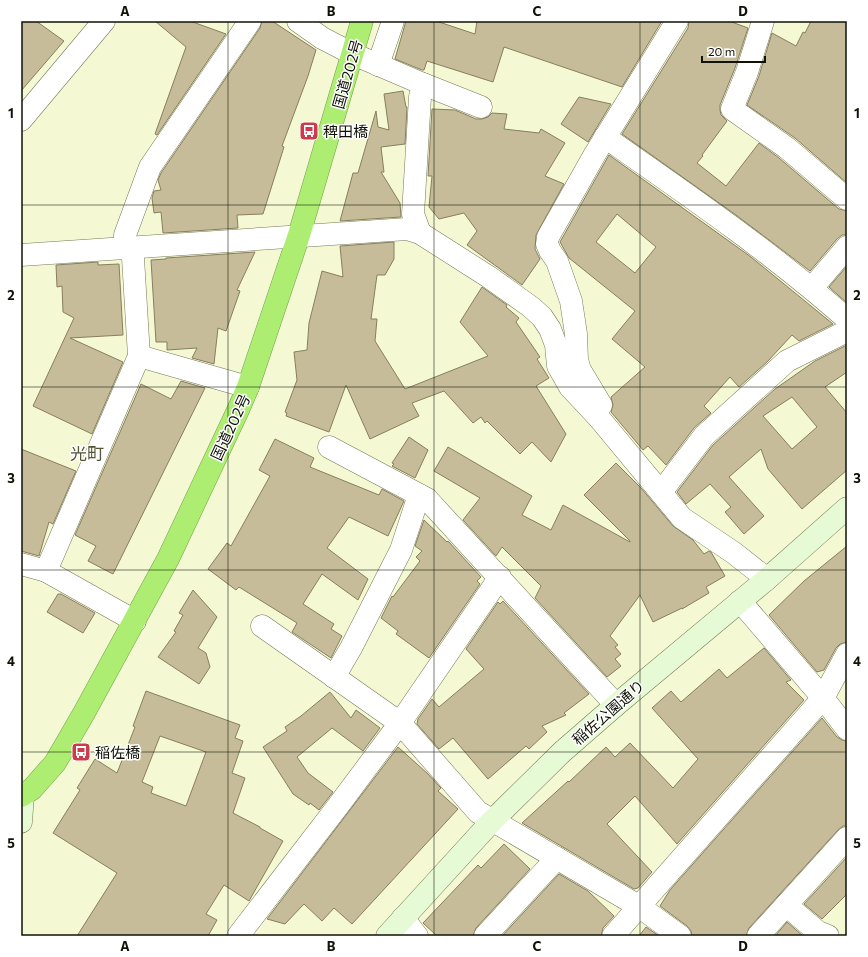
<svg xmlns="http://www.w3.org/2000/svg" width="868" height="957" font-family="Commissioner,'Noto Sans JP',sans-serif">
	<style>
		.building { fill: #c6bc9a; stroke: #877e5e; fill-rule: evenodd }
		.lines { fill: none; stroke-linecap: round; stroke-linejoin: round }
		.street-casing { stroke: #767959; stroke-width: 23 }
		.secondary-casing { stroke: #767959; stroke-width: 23 }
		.highway-casing { stroke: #76a04c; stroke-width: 23 }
		.street { stroke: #fff; stroke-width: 22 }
		.secondary { stroke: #e6fad5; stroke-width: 22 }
		.highway { stroke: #aded72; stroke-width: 22 }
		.grid { fill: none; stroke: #111206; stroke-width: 1; stroke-opacity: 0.55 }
		.labels { text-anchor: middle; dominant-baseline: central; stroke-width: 3; stroke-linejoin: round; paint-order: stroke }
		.street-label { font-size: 15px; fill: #111206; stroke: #fff }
		.poi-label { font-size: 15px; fill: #111206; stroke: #fff; text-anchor: start }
		.quarter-label { font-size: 17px; fill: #535637; stroke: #fff }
		.neatline { fill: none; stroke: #111206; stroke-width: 1.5 }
		.grid-label { font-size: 13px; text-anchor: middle; font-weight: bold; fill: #111206 }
	</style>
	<rect width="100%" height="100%" fill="#f4f9d4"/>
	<g class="building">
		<polygon points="21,21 36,21 64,41 21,91"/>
		<polygon points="155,21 190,21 226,34 157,135 155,134 186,47"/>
		<polygon points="262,21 272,21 316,50 308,76 282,146 284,147 263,214 237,215 238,228 163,233 161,212 154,213 152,198 154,191 161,190 158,180 161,173 260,28"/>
		<polygon points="406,21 436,21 475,34 477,21 662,21 622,87 504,47 493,82 427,61 424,70 422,70 395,59"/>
		<polygon points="689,21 729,21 748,28 735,68 720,105 720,110 721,115 727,121 702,155 703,156 697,163 726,186 759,143 779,158 839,209 847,211 847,235 842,235 837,239 810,271 736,215 622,134 688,28"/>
		<polygon points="811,21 847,21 847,183 795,138 747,105 759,76 772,33 796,46 803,32 805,33"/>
		<polygon points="403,91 406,107 407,107 405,144 381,147 384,172 381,172 400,203 401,217 340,221 353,173 358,173 376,111 378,127 389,130 384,94"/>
		<polygon points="579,97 611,104 588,142 561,124"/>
		<polygon points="432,109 455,110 476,119 482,119 488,117 492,113 507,114 504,129 539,133 541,129 565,143 545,176 564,184 536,235 535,249 540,259 522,285 467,245 477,231 464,213 439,219 429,207 432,176 428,176"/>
		<path d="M609,155L751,257L833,324L799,341L792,335L767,362L739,387L730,377L704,406L711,413L694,428L666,465L648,446L643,450L611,412L613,405L611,397L645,367L612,339L635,311L569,258L560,242ZM617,214L656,247L635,273L596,242Z"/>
		<polygon points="394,242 394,259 385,275 377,275 371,319 377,319 375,341 405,389 488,356 460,322 482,287 507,305 506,307 519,318 516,322 540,357 537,359 549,378 536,386 566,434 551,462 532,442 520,454 487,421 485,423 481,417 473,423 444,391 412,403 419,416 370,439 346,385 329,432 286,416 287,413 285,412 297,380 294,352 307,350 309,323 322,271 343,277 340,246"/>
		<polygon points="255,252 237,290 240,291 226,331 218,328 214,364 192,358 197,348 167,350 167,342 156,342 151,260 166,259 166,258"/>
		<polygon points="98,262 98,265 119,264 123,335 70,338 123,362 92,434 33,406 74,318 63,312 62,286 57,287 56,265"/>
		<polygon points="847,266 847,303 829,287"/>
		<path d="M847,345V372L825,387L847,413V470L802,509L768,469L761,449L729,477L764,516L744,534L725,512L731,507L710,484L686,504L677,492L713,445L775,389L815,361ZM792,397L817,427L792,449L763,416Z"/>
		<polygon points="181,381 205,388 113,574 88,561 96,546 75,535 141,384 171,399"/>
		<polygon points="409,437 428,450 415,478 392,466 394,464 392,463"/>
		<polygon points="275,439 314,458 310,467 379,495 382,489 404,501 388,536 349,517 327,548 368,579 358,600 322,574 303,604 334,624 331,629 342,636 331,658 292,632 297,623 239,587 236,590 208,569 227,543 231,546 270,476 259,470"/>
		<polygon points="448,447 532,496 522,515 551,530 563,505 630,542 630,541 584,495 616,463 641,488 673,526 693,540 704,554 709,551 711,552 725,576 706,587 709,593 682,609 682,608 653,622 640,595 610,636 618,645 615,647 621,654 615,659 621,666 607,677 535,598 541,586 502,547 496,556 463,520 480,498 434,471"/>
		<polygon points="21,449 76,471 53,524 49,522 39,556 21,551"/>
		<polygon points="424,520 447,542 448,541 481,577 477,581 480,584 429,658 396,634 398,631 381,618 392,596 393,597 420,561 416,557 422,551 415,546"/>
		<polygon points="847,546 847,642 840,644 836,648 824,670 817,672 769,615 804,581"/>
		<polygon points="193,590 217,617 198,648 206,653 210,667 199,684 158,657 176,632 174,631 183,615 179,613"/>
		<polygon points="58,594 61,594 95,613 83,633 47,612"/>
		<polygon points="503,601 589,694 564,713 566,715 542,726 547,732 529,749 526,746 488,779 453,738 439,749 417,724 418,719 432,699 439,707 484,669 466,649 498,602 500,604"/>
		<polygon points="764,648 791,680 786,682 804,700 677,844 635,796 607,824 652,872 638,888 634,889 522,823 568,781 569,782 606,747 615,757 630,743 673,788 698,759 652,708 671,691 681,702 719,669 727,678"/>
		<path d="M146,691L240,725L235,738L243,741L232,773L245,778L233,813L260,827V828L283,841L249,901L224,885L206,914L217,920L208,936H77L117,873L53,833L80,790L77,788L95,759L117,773L135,727L133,726ZM160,736L206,752L186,806L151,793L153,787L142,782Z"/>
		<polygon points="330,692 351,718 356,710 380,728 363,751 332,728 297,757 308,773 333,792 319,810 310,803 309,805 293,794 263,747 287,731 285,727 301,716"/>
		<polygon points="822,718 837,737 842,740 847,741 847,826 843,826 838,830 749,928 746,936 692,936 691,931 687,926 660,906 670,890"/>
		<polygon points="398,747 427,773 441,788 438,791 458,809 352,924 334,908 322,921 304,904 285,924 267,919"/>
		<polygon points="504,844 530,869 476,928 473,936 437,936 423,923 478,865 481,868"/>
		<polygon points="847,857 847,894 822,919 804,904"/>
		<polygon points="559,874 588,891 614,916 603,928 601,936 502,936"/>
		<polygon points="787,922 803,936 775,936"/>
		<polygon points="646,927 659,936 639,936"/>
	</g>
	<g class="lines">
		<defs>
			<g id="street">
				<polyline points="298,21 322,38 353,54 423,84 481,107"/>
				<polyline points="763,21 747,72 732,109 787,148 847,199"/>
				<polyline points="378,65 393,21"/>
				<polyline points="21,120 104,21"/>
				<path d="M605,137C688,195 771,252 847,319"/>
				<polyline points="420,233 413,214 420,97 423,84"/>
				<polyline points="21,255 407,229 420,233 489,277 531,307 542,317 550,329 556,345 558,366 570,387 599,418 682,518 734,553 767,579"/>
				<polyline points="812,288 847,247"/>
				<polyline points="139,356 248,387"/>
				<polyline points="601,405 580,370 577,360 576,334 571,301 557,261 550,251 547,244 548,237 595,154 677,21"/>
				<polyline points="329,447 427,499 616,705"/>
				<polyline points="661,492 704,436 787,361 847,331"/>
				<polyline points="21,564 46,571 135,621"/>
				<polyline points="46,571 139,356 133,258 125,239 125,235 150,167 250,21"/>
				<polyline points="740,601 823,698 847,729"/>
				<polyline points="262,626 400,723 478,812 640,907 680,936"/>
				<polyline points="334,677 351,648 401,550 419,495"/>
				<polyline points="786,905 818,932 828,936"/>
				<polyline points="403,918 417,936"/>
				<polyline points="238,936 338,806 400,723 500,577"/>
				<polyline points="485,936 557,858"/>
				<polyline points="613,936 823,698 847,654"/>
				<polyline points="758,936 847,838"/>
			</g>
			<g id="secondary">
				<polyline points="21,822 23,795"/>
				<polyline points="387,936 492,821 562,752 616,705 767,579 847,508"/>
			</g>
			<polyline id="highway" points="21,796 32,789 55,763 84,713 168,559 239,408 248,387 299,235 362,21"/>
		</defs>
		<use href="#street" class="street-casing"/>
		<use href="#secondary" class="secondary-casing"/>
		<use href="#highway" class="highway-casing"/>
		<use href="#street" class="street"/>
		<use href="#secondary" class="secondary"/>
		<use href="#highway" class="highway"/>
	</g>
	<path class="grid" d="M228,21V936M434,21V936M640,21V936M21,205H847M21,387H847M21,570H847M21,752H847"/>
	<defs>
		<symbol id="bus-square" viewBox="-11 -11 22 22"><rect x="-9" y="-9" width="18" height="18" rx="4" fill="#cc3b4b" stroke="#fff"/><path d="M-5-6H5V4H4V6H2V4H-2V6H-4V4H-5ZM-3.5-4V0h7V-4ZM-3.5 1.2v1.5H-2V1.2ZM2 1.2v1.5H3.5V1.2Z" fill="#fff"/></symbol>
	</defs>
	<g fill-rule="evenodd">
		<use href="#bus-square" x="298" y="120" width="22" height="22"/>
		<use href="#bus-square" x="70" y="741" width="22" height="22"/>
	</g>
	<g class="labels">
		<g class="street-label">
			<text transform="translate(347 74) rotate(-74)">国道202号</text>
			<text transform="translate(230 427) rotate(-65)">国道202号</text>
			<text transform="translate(608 712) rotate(-41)">稲佐公園通り</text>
		</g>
		<g class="poi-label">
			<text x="323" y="131">稗田橋</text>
			<text x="95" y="752">稲佐橋</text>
		</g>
		<g class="quarter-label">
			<text x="87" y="453">光町</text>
		</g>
	</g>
	<rect width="868" height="957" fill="none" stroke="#ffffff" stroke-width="44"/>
	<path d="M702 56v6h63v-6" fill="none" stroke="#111206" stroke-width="2"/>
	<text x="708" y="56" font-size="12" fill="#111206" stroke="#ffffff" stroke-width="3" paint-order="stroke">20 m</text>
	<rect x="22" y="22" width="824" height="913" class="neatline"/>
	<g class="grid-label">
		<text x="125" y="16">A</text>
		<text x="331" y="16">B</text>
		<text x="537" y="16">C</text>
		<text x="743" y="16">D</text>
		<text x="11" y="118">1</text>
		<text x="857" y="118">1</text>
		<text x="11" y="300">2</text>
		<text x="857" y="300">2</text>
		<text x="11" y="483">3</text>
		<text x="857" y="483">3</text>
		<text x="11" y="666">4</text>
		<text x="857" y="666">4</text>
		<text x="11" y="848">5</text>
		<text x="857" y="848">5</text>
		<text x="125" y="951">A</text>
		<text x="331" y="951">B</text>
		<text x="537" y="951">C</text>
		<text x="743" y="951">D</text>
	</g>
</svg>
